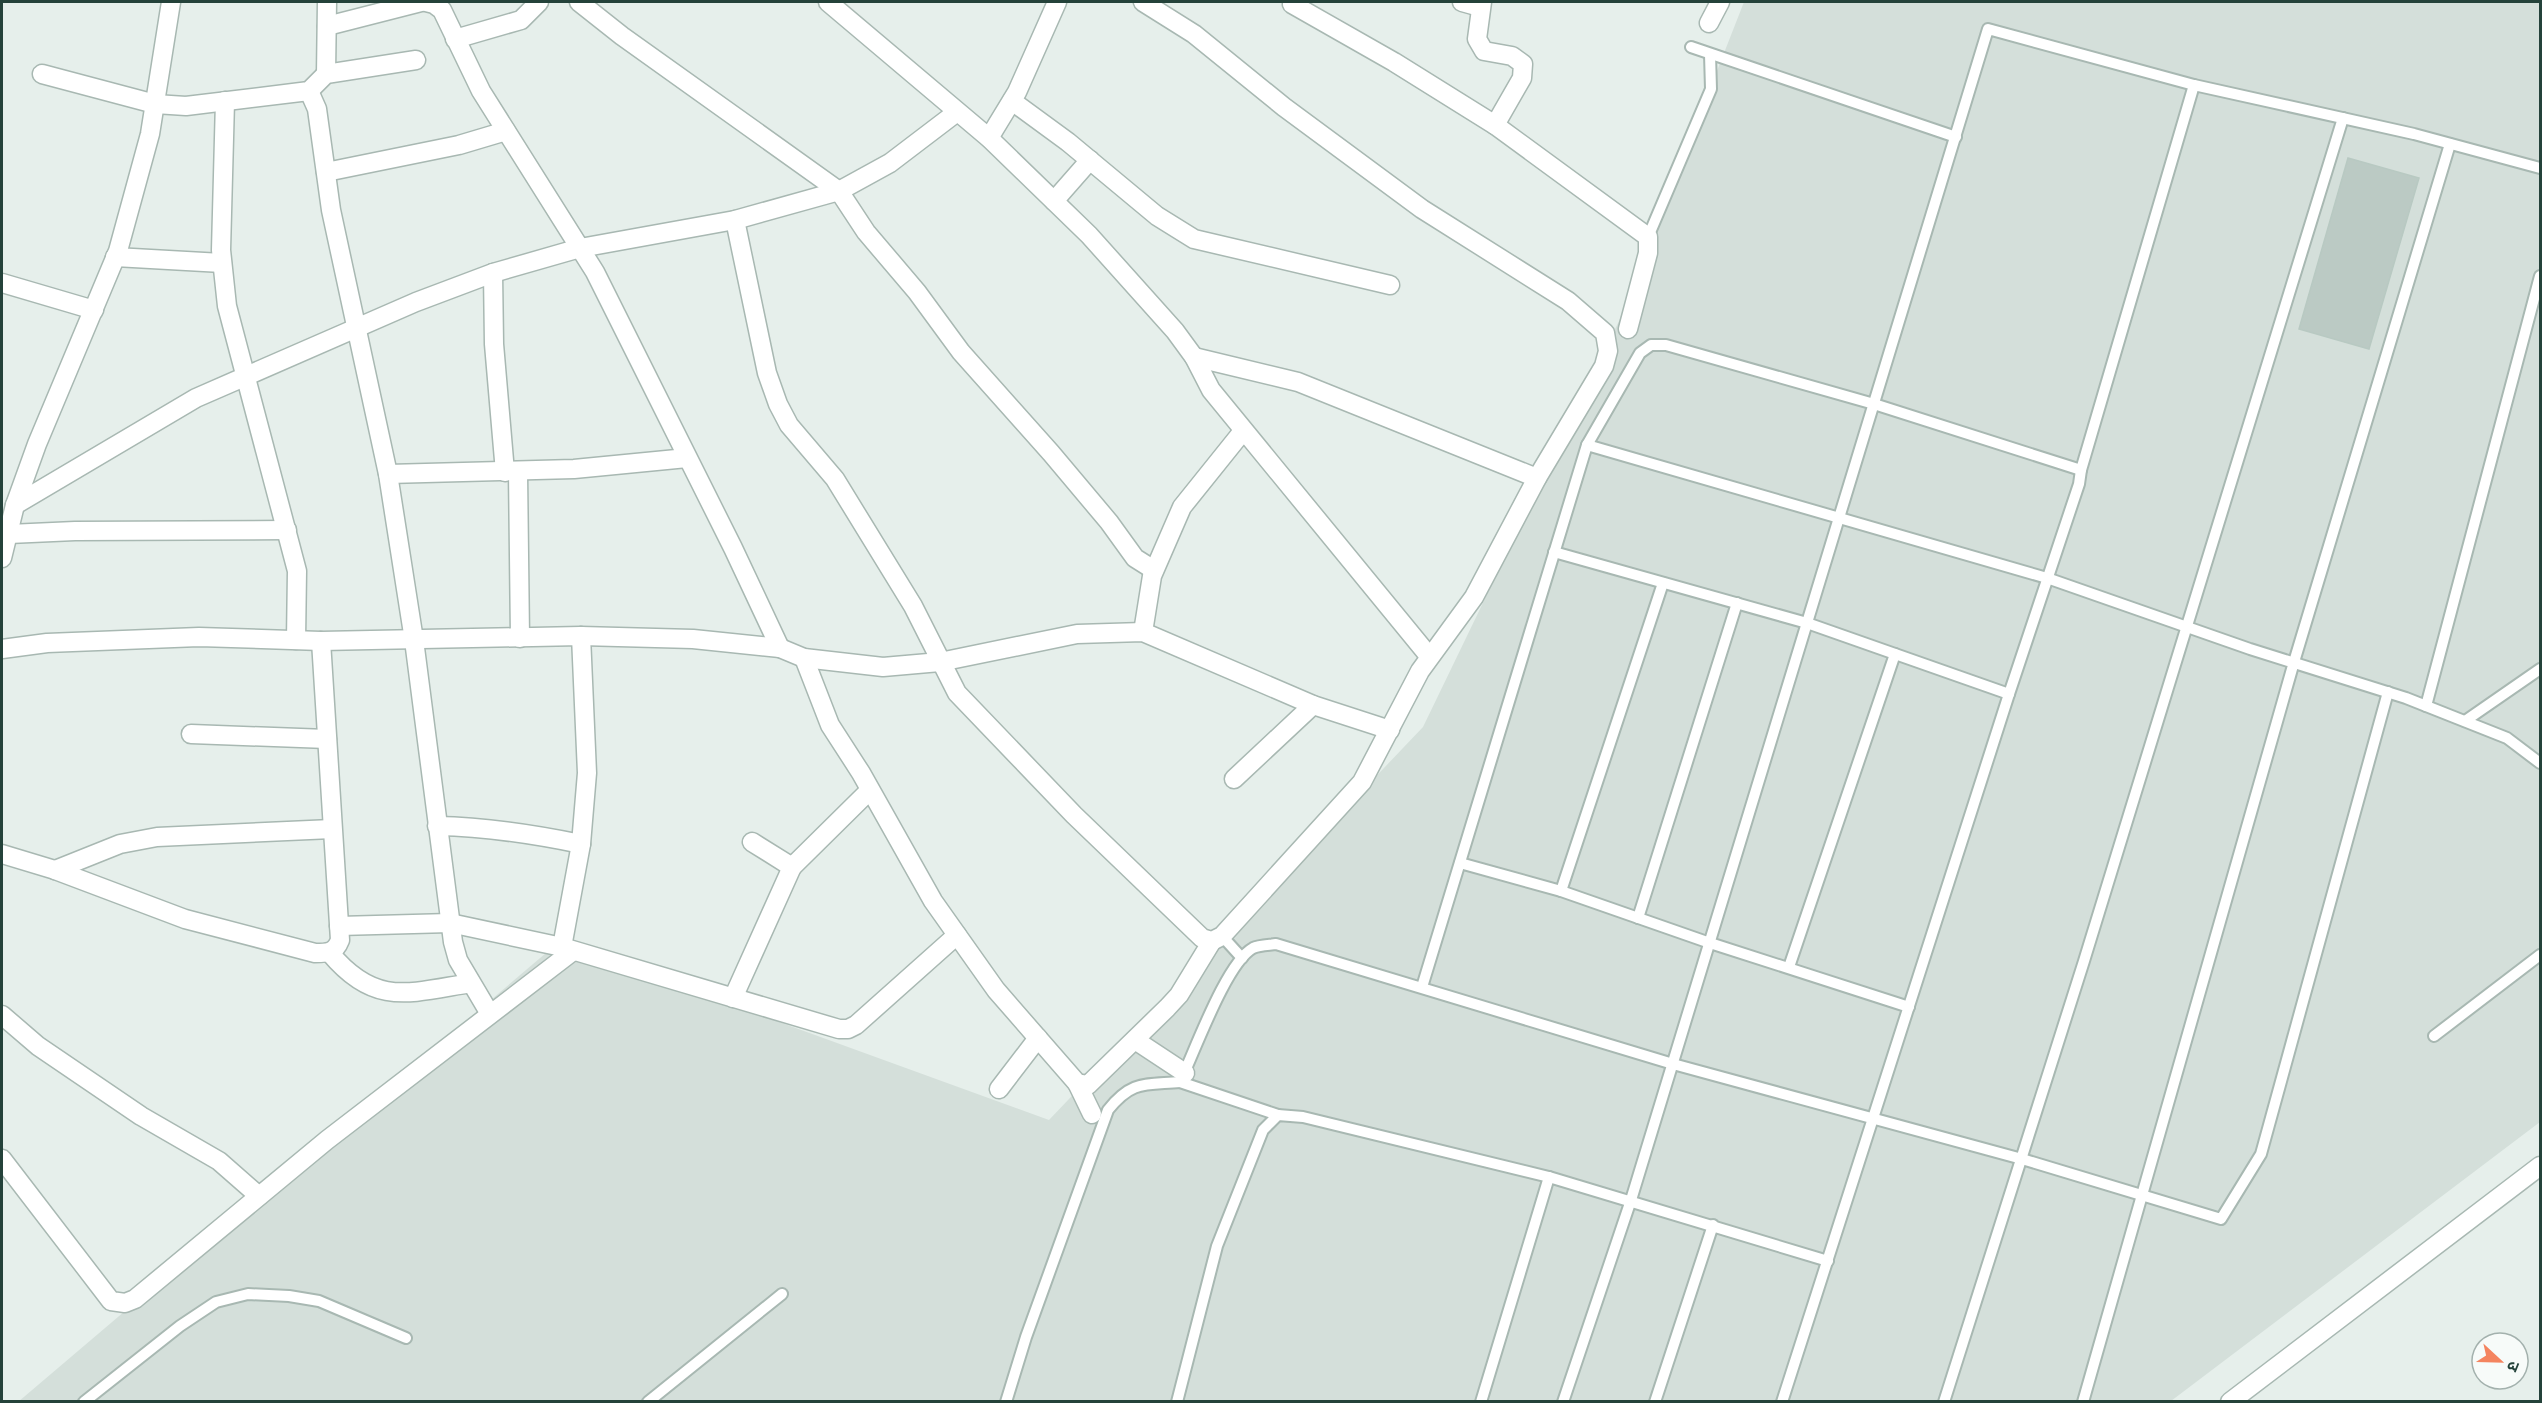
<svg xmlns="http://www.w3.org/2000/svg" width="2542" height="1403" font-family="'Fira Sans Condensed','Noto Sans Devanagari',sans-serif">
	<style>
		.built { fill: #d4dfda }
		.building { fill: #bbcac4; stroke: #b8c9c2; stroke-width: 1.5 }
		.lines { fill: none; stroke-linecap: round; stroke-linejoin: round }
		.service-casing { stroke: #a8b8b2; stroke-width: 14 }
		.minor-casing { stroke: #a8b8b2; stroke-width: 21 }
		.tertiary-casing { stroke: #a8b8b2; stroke-width: 21 }
		.service { stroke: #fff; stroke-width: 10 }
		.minor { stroke: #fff; stroke-width: 18 }
		.tertiary { stroke: #fff; stroke-width: 18 }
	</style>
	<rect width="100%" height="100%" fill="#e6efeb"/>
	<polygon class="built" points="1744,2 2540,2 2540,1122 2171,1401 18,1402 559,942 1049,1120 1423,727 1619,321"/>
	<polygon class="building" points="2348,158 2419,178 2369,349 2299,329"/>
	<g class="lines">
		<defs>
			<g id="service">
				<polyline points="1691,47 1956,137"/>
				<polyline points="1648,237 1711,89 1710,54"/>
				<polyline points="1587,445 1640,353 1651,345 1666,345 1874,404 2081,470"/>
				<polyline points="1554,552 1807,623 2009,694"/>
				<polyline points="2426,706 2540,276"/>
				<polyline points="2465,721 2540,669"/>
				<polyline points="1460,863 1561,891 1710,943 1909,1007"/>
				<polyline points="1561,891 1663,583"/>
				<polyline points="1638,918 1737,603"/>
				<polyline points="1222,936 1242,958"/>
				<polyline points="1789,967 1895,654"/>
				<polyline points="1422,987 1587,445 2047,578 2250,649 2406,698 2507,738 2540,763"/>
				<polyline points="2434,1036 2540,955"/>
				<polyline points="1180,1082 1278,1115"/>
				<polyline points="84,1402 180,1326 216,1302 248,1294 289,1296 319,1301 406,1338"/>
				<polyline points="648,1402 782,1294"/>
				<path d="M1006,1402L1026,1337L1108,1110C1132,1080 1145,1085 1180,1082C1195,1051 1226,963 1253,948C1259,945 1269,945 1276,944L1673,1064L2022,1159L2221,1219L2261,1154L2388,692"/>
				<polyline points="1177,1402 1217,1246 1263,1130 1278,1115 1303,1117 1549,1177 1828,1261"/>
				<polyline points="1481,1402 1549,1177"/>
				<polyline points="1563,1402 1631,1200 1988,29 2194,85 2414,134 2540,168"/>
				<polyline points="1655,1402 1713,1225"/>
				<polyline points="1782,1402 2009,694 2079,484 2081,470 2194,85"/>
				<polyline points="1944,1402 2084,961 2343,118"/>
				<polyline points="2083,1402 2294,662 2450,144"/>
			</g>
			<g id="minor">
				<polyline points="426,2 434,4 442,10 481,91 595,272 733,548 780,648"/>
				<polyline points="579,2 622,36 839,191 866,232 917,292 961,352 1051,453 1109,522 1135,558 1154,570"/>
				<polyline points="828,2 989,138 1089,235 1175,331 1194,357 1211,390 1429,656"/>
				<polyline points="1462,2 1480,7"/>
				<polyline points="1482,2 1477,39 1484,51 1512,56 1523,64 1522,78 1495,125 1648,237 1648,253 1628,329"/>
				<polyline points="1292,4 1394,62 1495,125"/>
				<polyline points="1709,23 1720,2"/>
				<polyline points="327,26 421,2"/>
				<polyline points="455,39 521,20 539,2"/>
				<polyline points="42,74 155,104 186,106 309,91 326,74 416,60"/>
				<polyline points="326,74 327,2"/>
				<polyline points="309,91 317,109 331,210 388,474 414,640 453,942 458,960 490,1014"/>
				<polyline points="225,101 221,250 227,306 297,571 296,640"/>
				<polyline points="1012,101 1068,142 1157,216 1194,239 1390,285"/>
				<polyline points="989,138 1017,92 1057,2"/>
				<polyline points="326,172 459,145 506,131"/>
				<polyline points="1054,201 1090,160"/>
				<polyline points="735,220 767,373 778,404 789,425 835,479 913,606 957,693 1074,815 1202,938 1212,941 1222,936 1362,782 1420,671 1474,597 1537,478 1604,366 1608,351 1605,333 1568,301 1422,209 1284,107 1194,34 1143,2"/>
				<polyline points="115,257 222,263"/>
				<polyline points="493,273 494,344 505,472"/>
				<polyline points="2,283 94,310"/>
				<polyline points="1194,357 1298,382 1537,478"/>
				<polyline points="518,472 520,638"/>
				<polyline points="388,474 574,469 687,458"/>
				<polyline points="15,505 196,398 416,302 493,273 580,248 735,220 839,191 890,163 957,112"/>
				<polyline points="2,532 9,534 75,531 287,530"/>
				<polyline points="2,558 15,505 37,444 118,251 150,134 171,2"/>
				<polyline points="1143,632 1152,576 1182,507 1243,431"/>
				<polyline points="2,649 47,643 199,637 321,641 581,636 693,639 780,648 804,658 883,667 940,662 1077,634 1143,632 1313,705 1390,730"/>
				<polyline points="804,658 830,725 861,773 933,901 996,990 1077,1083 1088,1085 1167,1008 1179,995 1212,941"/>
				<polyline points="191,734 327,739"/>
				<polyline points="1234,779 1313,705"/>
				<path d="M437,826C487,827 533,834 581,844"/>
				<polyline points="752,842 792,867 870,790"/>
				<path d="M2,854L55,870L185,919L315,953C328,953 335,953 340,940L321,641"/>
				<polyline points="55,870 120,844 157,837 332,829"/>
				<polyline points="339,926 450,923 562,947 839,1029 848,1029 856,1025 957,935"/>
				<polyline points="562,947 581,844 587,773 581,636"/>
				<path d="M330,953C375,1007 409,993 471,983"/>
				<polyline points="733,998 792,867"/>
				<polyline points="2,1015 38,1046 141,1116 219,1161 259,1196"/>
				<polyline points="1135,1040 1185,1073"/>
				<polyline points="1077,1083 1092,1114"/>
				<polyline points="999,1089 1038,1038"/>
				<polyline points="2,1159 111,1301 125,1303 135,1299 327,1140 573,951"/>
			</g>
			<polyline id="tertiary" points="2230,1402 2540,1166"/>
		</defs>
		<use href="#service" class="service-casing"/>
		<use href="#minor" class="minor-casing"/>
		<use href="#tertiary" class="tertiary-casing"/>
		<use href="#service" class="service"/>
		<use href="#minor" class="minor"/>
		<use href="#tertiary" class="tertiary"/>
	</g>
	<rect width="2542" height="1403" fill="none" stroke="#24423a" stroke-width="6"/>
	<g transform="translate(2500 1361) rotate(112)"><circle r="28" fill="#f7fbf9" stroke="#a3b1ad" stroke-width="1.5"/>
	<path d="M0-4.5L10 22L0 15L-10 22Z" fill="#f4845f"/>
	<text y="-9" font-size="16" font-weight="bold" text-anchor="middle" fill="#24423a">उ</text>
	</g>
</svg>
